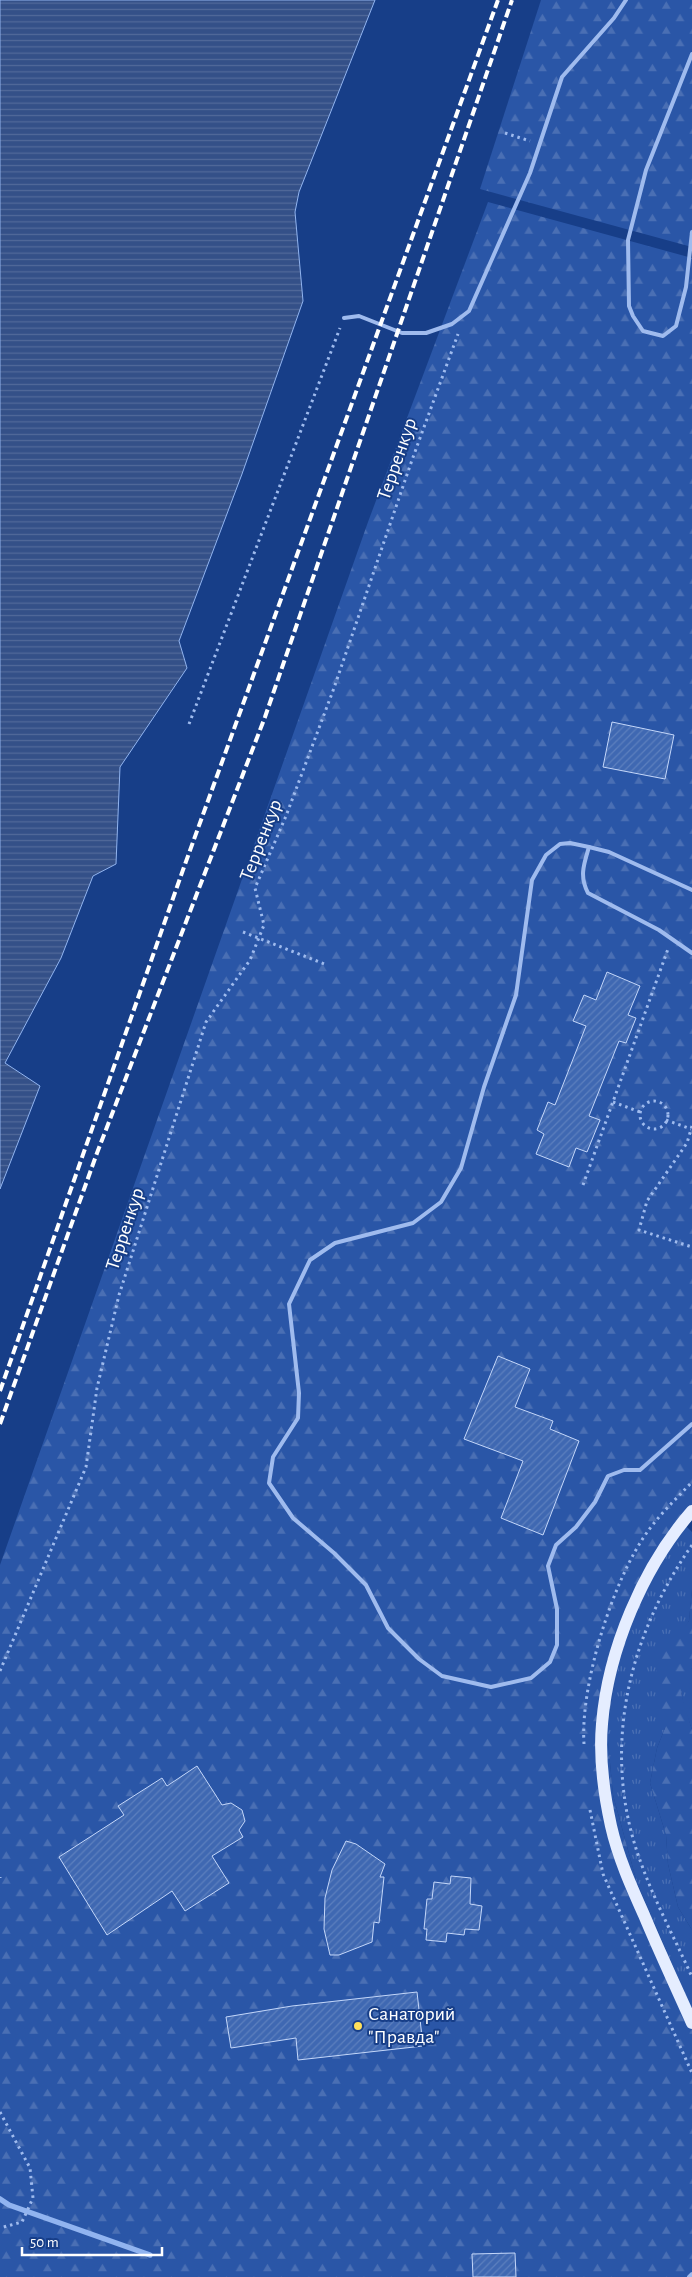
<svg xmlns="http://www.w3.org/2000/svg" width="692" height="2277" font-family="'Alegreya Sans',sans-serif">
	<style>
		.grass { fill: url(#grass-tufts) }
		.forest { fill: url(#forest-firs) }
		.water { fill: url(#water-rules); stroke: #91b4f0 }
		.lines { fill: none; stroke-linecap: round; stroke-linejoin: round }
		.stream { stroke: #91b4f0; stroke-width: 5.5 }
		.building { fill: url(#building-hatch); stroke: #c4d7fa }
		.path { stroke: #9fbbee; stroke-width: 3; stroke-dasharray: 2.5 4; stroke-linecap: butt }
		.service { stroke: #9fbbee; stroke-width: 4 }
		.primary { stroke: #e5edff; stroke-width: 12 }
		.rail { stroke: #fff; stroke-width: 4; stroke-dasharray: 9 4; stroke-linecap: butt }
		.poi-dot { fill: #ffe05b; stroke: #173e88; stroke-width: 2 }
		.labels { text-anchor: middle; dominant-baseline: central; stroke-width: 4; stroke-linejoin: round; paint-order: stroke }
		.street-label { font-size: 20px; fill: #fff; stroke: #173e88 }
		.poi-label { font-size: 20px; fill: #fff; stroke: #173e88; text-anchor: start }
	</style>
	<defs>
		<pattern id="grass-tufts" width="24" height="20" patternUnits="userSpaceOnUse" patternTransform="scale(1.25)"><rect width="24" height="20" fill="#2a56a7"/><path d="M3 7l-1-3M5 7V3M7 7l1-3M15 17l-1-3M17 17v-4M19 17l1-3" fill="none" stroke="#4a6fb4"/></pattern>
		<pattern id="forest-firs" width="22" height="20" patternUnits="userSpaceOnUse" patternTransform="scale(1.25)"><rect width="22" height="20" fill="#2a56a7"/><path d="M5 1l3.5 6h-7zM16 11l3.5 6h-7z" fill="#4a6fb4"/></pattern>
		<pattern id="water-rules" width="6" height="5" patternUnits="userSpaceOnUse" patternTransform="scale(1.25)"><rect width="6" height="5" fill="#345088"/><path d="M0 2.5h6" fill="none" stroke="#526a9a"/></pattern>
		<pattern id="building-hatch" width="6" height="6" patternUnits="userSpaceOnUse" patternTransform="scale(1.25)"><rect width="6" height="6" fill="#3f68b2"/><path d="M-1 1l2-2M0 6l6-6M5 7l2-2" fill="none" stroke="#5c7fbe"/></pattern>
	</defs>
	<rect width="100%" height="100%" fill="#173e88"/>
	<g class="grass">
		<polygon points="685,1525 692,1532 692,1589 689,1621 685,1627 665,1728 657,1748 650,1783 666,1835 668,1864 678,1907 692,1930 692,2010 637,1883 613,1795 607,1730 618,1660 633,1607"/>
		<path d="M692,1668V1730C687,1713 670,1678 692,1668Z"/>
	</g>
	<g class="forest">
		<polygon points="541,0 692,0 692,247 480,189"/>
		<polygon points="488,202 692,258 692,1514 633,1607 618,1660 607,1730 613,1795 637,1883 692,2010 692,2277 0,2277 0,1565 368,522"/>
		<polygon points="692,1589 692,1668 684,1676 681,1693 692,1730 692,1930 678,1907 668,1864 666,1835 650,1783 657,1748 665,1728 656,1692 656,1673 660,1656 689,1621"/>
	</g>
	<polygon class="water" points="0,0 375,0 299,192 295,212 303,301 242,474 179,641 187,668 120,767 116,864 93,876 61,958 5,1063 40,1086 0,1189"/>
	<g class="lines">
		<polyline class="stream" points="0,2199 9,2205 150,2255"/>
	</g>
	<g class="building">
		<polygon points="612,722 674,735 665,779 603,767"/>
		<polygon points="607,972 640,986 628,1015 636,1018 626,1043 619,1041 589,1116 600,1120 587,1152 576,1148 569,1167 536,1154 544,1134 537,1130 548,1102 555,1105 586,1026 573,1021 584,995 596,1000"/>
		<polygon points="498,1356 530,1369 515,1407 553,1421 550,1429 579,1441 543,1535 501,1518 523,1461 464,1439"/>
		<polygon points="197,1766 222,1805 231,1803 242,1810 245,1821 239,1830 243,1837 212,1856 229,1883 185,1911 172,1891 107,1935 59,1857 124,1815 118,1806 162,1778 167,1786"/>
		<polygon points="346,1841 356,1844 385,1864 380,1877 384,1877 379,1923 374,1922 372,1942 339,1955 330,1955 324,1929 325,1898 332,1870"/>
		<polygon points="451,1876 471,1878 470,1904 482,1906 479,1930 465,1929 464,1935 447,1933 446,1942 426,1940 427,1929 424,1929 427,1899 432,1899 434,1882 450,1884"/>
		<polygon points="417,1992 423,2046 298,2060 296,2038 231,2048 226,2017 292,2006"/>
		<polygon points="515,2253 516,2277 473,2277 472,2254"/>
	</g>
	<g class="lines">
		<g class="path">
			<polyline points="505,133 530,141"/>
			<polyline points="189,724 340,328"/>
			<polyline points="243,932 327,965"/>
			<circle cx="654" cy="1115" r="14"/>
			<polyline points="613,1102 640,1112"/>
			<polyline points="666,1120 691,1129"/>
			<polyline points="692,1126 687,1143 647,1201 639,1230 692,1247"/>
			<polyline points="583,1185 668,949"/>
			<path d="M692,1545C627,1638 600,1753 641,1863C655,1902 675,1939 692,1977"/>
			<polyline points="0,1671 86,1467 97,1388 119,1295 206,1022 250,960 264,925 255,888 286,816 334,688 412,460 458,334"/>
			<path d="M584,1744C580,1685 613,1579 648,1531C661,1513 677,1498 692,1482"/>
			<polyline points="590,1810 603,1874 692,2073"/>
			<polyline points="0,1877 0,1878"/>
			<polyline points="0,2112 30,2168 33,2198 22,2222 0,2228"/>
		</g>
		<g class="service">
			<polyline points="692,54 646,170 628,240 629,306 633,316 643,331 663,336 676,326 686,287 692,232"/>
			<polyline points="344,318 359,316 402,333 426,333 452,324 469,311 530,173 562,77 614,18 626,0"/>
			<path d="M589,847C584,864 579,876 588,893L659,930L692,953"/>
			<polyline points="692,890 609,852 589,847 570,843 560,844 546,855 532,880 516,995 484,1087 461,1168 441,1202 413,1223 335,1243 310,1260 289,1304 299,1393 298,1418 273,1457 269,1483 293,1518 334,1553 366,1585 388,1628 419,1659 442,1676 491,1687 531,1678 550,1662 557,1645 557,1609 548,1566 556,1545 576,1527 595,1502 608,1476 624,1470 640,1470 692,1424"/>
			<polyline points="689,2277 692,2274"/>
		</g>
		<path class="primary" d="M692,1511C643,1567 608,1650 602,1724C599,1757 604,1794 611,1826C618,1857 631,1886 644,1915C659,1951 676,1987 692,2023"/>
		<g class="rail">
			<polyline points="0,1391 184,867 498,0"/>
			<polyline points="0,1424 97,1153 265,717 512,0"/>
		</g>
	</g>
	<circle class="poi-dot" cx="358" cy="2026" r="5"/>
	<g class="labels">
		<g class="street-label">
			<text transform="translate(397 459) rotate(-71)">Терренкур</text>
			<text transform="translate(261 840) rotate(-69)">Терренкур</text>
			<text transform="translate(125 1229) rotate(-72)">Терренкур</text>
		</g>
		<g class="poi-label">
			<text x="368" y="2014">Санаторий<tspan x="368" dy="23">"Правда"</tspan></text>
		</g>
	</g>
	<path d="M22 2247v8h140v-8" fill="none" stroke="#ffffff" stroke-width="2.5"/>
	<text x="30" y="2247" font-size="15" fill="#ffffff" stroke="#173e88" stroke-width="4" paint-order="stroke">50 m</text>
</svg>
